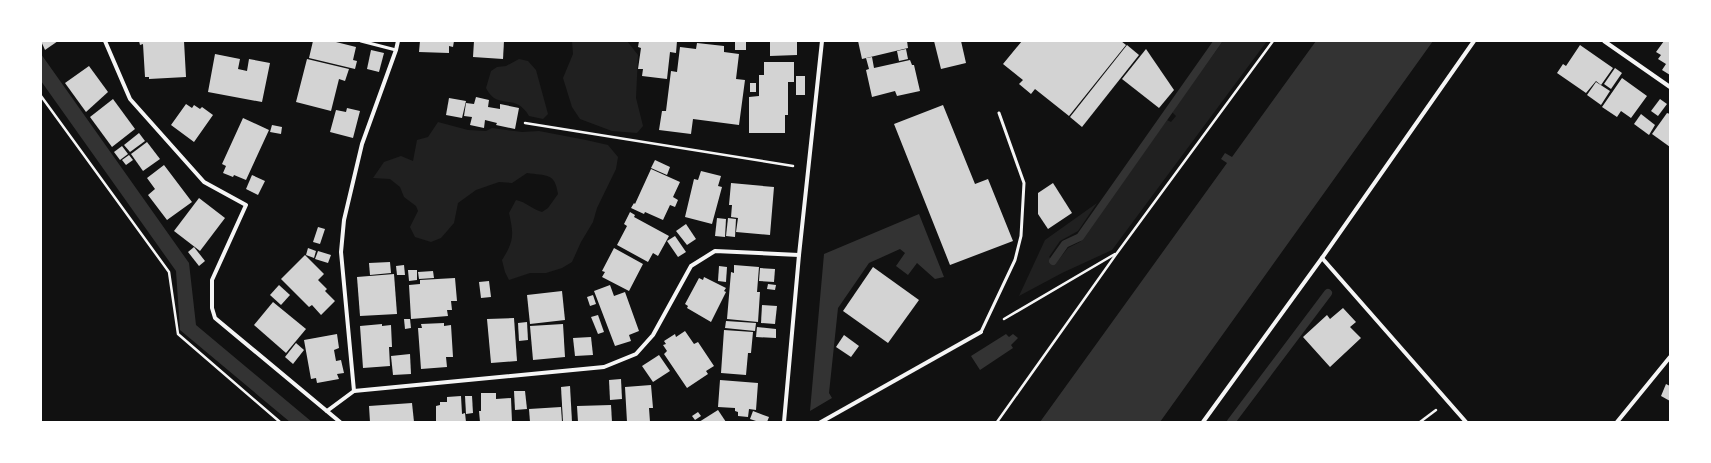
<svg xmlns="http://www.w3.org/2000/svg" width="1711" height="463" font-family="Figtree,sans-serif">
	<style>
		.green { fill: #202020 }
		.water { fill: #333 }
		.lines { fill: none; stroke-linecap: round; stroke-linejoin: round }
		.stream { stroke: #333; stroke-width: 8 }
		.building { fill: #d3d3d3 }
		.path { stroke: #f5f5f5; stroke-width: 2.5 }
		.service { stroke: #f5f5f5; stroke-width: 3 }
		.minor { stroke: #f5f5f5; stroke-width: 4 }
	</style>
	<rect width="100%" height="100%" fill="#111"/>
	<g class="green">
		<polygon points="572,41 627,41 638,55 636,98 643,126 637,133 612,131 580,119 572,107 563,78 573,54"/>
		<polygon points="1223,41 1267,41 1112,250 1062,273 1019,296 1045,240 1097,203 1078,231 1060,241 1049,257 1056,263 1068,248 1080,242 1167,120 1171,122 1176,116 1172,112"/>
		<path d="M519,59L528,61L536,70L548,114L543,119L529,116C515,92 497,111 486,88L491,71L497,67L506,66Z"/>
		<path d="M438,122L468,130L486,131L492,128L522,132L539,131L586,140L608,145L618,157L616,169L597,208L593,222L581,242L572,262L562,268L546,273H530L509,280L505,272L502,260C514,241 514,235 509,213L516,200C526,202 532,209 542,212L548,208L558,194C555,172 546,176 527,173L512,183L499,182L476,190L458,203L454,223L441,238L431,242L415,237L410,227L418,211L416,206L404,197L400,187L390,179L373,178L384,162L401,156L413,161L417,140L428,137Z"/>
	</g>
	<g class="water">
		<polygon points="1316,41 1433,41 1160,422 1040,422 1227,163 1221,159 1225,153 1232,157"/>
		<polygon points="41,54 189,263 196,325 312,422 290,422 180,330 176,271 41,81"/>
		<polygon points="919,214 944,277 935,279 917,263 908,275 896,266 905,253 900,249 869,263 838,308 829,393 832,398 810,411 824,254"/>
		<polygon points="1006,334 1009,337 1013,334 1018,338 1011,345 1013,348 980,370 971,356"/>
	</g>
	<g class="lines">
		<g class="stream">
			<polyline points="1053,261 1065,244 1080,237 1218,41"/>
			<polyline points="1231,422 1328,293"/>
		</g>
	</g>
	<g class="building">
		<polygon points="41,41 58,41 45,50"/>
		<polygon points="139,41 184,41 186,77 149,79 149,77 145,77 143,44 140,45"/>
		<polygon points="313,41 332,41 356,47 353,60 357,61 355,69 309,58"/>
		<polygon points="420,41 454,41 453,47 449,46 449,53 419,52"/>
		<polygon points="474,41 504,41 503,59 473,57"/>
		<polygon points="639,41 677,41 676,53 670,52 667,79 642,76 643,69 638,69 641,48 638,47"/>
		<rect x="735" y="41" width="11" height="9"/>
		<polygon points="770,41 797,41 797,55 770,56"/>
		<polygon points="858,41 907,41 908,48 862,59"/>
		<polygon points="934,41 961,41 966,63 941,69"/>
		<polygon points="1022,41 1121,41 1126,45 1069,116 1035,89 1031,94 1019,84 1023,80 1003,64"/>
		<polygon points="1664,41 1670,41 1670,75 1662,70 1666,64 1658,59 1661,55 1656,52"/>
		<polygon points="697,43 724,46 724,52 739,54 736,79 745,80 739,125 693,119 691,134 659,130 662,111 666,111 671,71 677,72 680,47 696,49"/>
		<polygon points="1127,45 1139,55 1082,127 1070,117"/>
		<polygon points="1580,45 1613,68 1601,85 1596,81 1586,93 1557,73 1563,64 1566,66"/>
		<polygon points="906,49 908,59 899,61 897,51"/>
		<polygon points="1146,49 1174,90 1159,108 1122,79"/>
		<polygon points="371,50 384,53 379,72 367,69"/>
		<polygon points="215,54 240,59 238,69 247,71 249,59 270,63 262,102 208,92"/>
		<polygon points="872,57 874,68 910,60 912,65 914,65 920,91 897,96 895,91 872,97 866,70 869,69 866,58"/>
		<polygon points="307,59 349,69 345,81 339,79 331,111 296,102"/>
		<polygon points="764,62 794,62 794,82 788,82 788,115 785,115 785,133 749,133 749,97 759,96 759,75 764,75"/>
		<polygon points="89,66 108,92 86,112 65,83"/>
		<polygon points="1615,68 1622,73 1611,89 1604,84"/>
		<rect x="796" y="76" width="9" height="19"/>
		<polygon points="1622,78 1647,96 1631,118 1621,111 1617,117 1602,107"/>
		<polygon points="1596,82 1610,91 1601,105 1587,95"/>
		<rect x="750" y="83" width="6" height="9"/>
		<polygon points="476,97 489,100 488,107 500,109 500,104 519,108 515,129 496,125 497,123 485,120 484,128 470,125 472,117 464,116 466,103 474,104"/>
		<polygon points="449,98 466,101 462,118 446,115"/>
		<polygon points="113,99 135,129 112,147 90,117"/>
		<polygon points="1660,99 1667,104 1658,116 1651,111"/>
		<polygon points="186,104 192,108 194,105 200,109 202,107 213,115 194,142 171,125"/>
		<polygon points="943,105 975,184 988,179 1013,241 950,265 894,124"/>
		<polygon points="347,108 360,111 353,138 330,132 336,110 346,112"/>
		<polygon points="1667,113 1670,114 1670,147 1652,134"/>
		<polygon points="1641,114 1655,125 1649,135 1634,124"/>
		<polygon points="243,118 269,130 246,180 234,175 233,177 223,173 226,166 222,164"/>
		<polygon points="272,125 282,127 281,134 270,132"/>
		<polygon points="139,133 145,141 130,152 124,145"/>
		<polygon points="147,142 160,159 143,171 131,154"/>
		<polygon points="122,146 128,154 120,160 114,152"/>
		<polygon points="129,155 133,160 126,165 122,160"/>
		<polygon points="655,160 670,167 667,175 651,168"/>
		<polygon points="164,165 192,202 167,220 148,195 155,189 147,178"/>
		<polygon points="651,169 680,182 673,197 678,200 675,207 670,205 663,220 645,212 644,214 631,208 634,203 635,204"/>
		<polygon points="701,171 721,176 718,186 722,187 712,224 685,217 694,179 698,180"/>
		<polygon points="252,175 265,181 258,195 246,189"/>
		<polygon points="731,183 774,187 770,235 736,232 738,218 731,217 732,205 729,205"/>
		<polygon points="1053,183 1072,213 1048,229 1038,214 1038,193"/>
		<polygon points="199,198 225,218 200,251 174,231"/>
		<polygon points="630,212 635,215 634,217 669,236 658,256 653,253 648,262 617,245 627,226 624,224"/>
		<polygon points="717,218 726,219 725,237 715,236"/>
		<polygon points="728,218 736,219 735,237 726,236"/>
		<polygon points="686,224 696,239 687,245 676,231"/>
		<polygon points="318,227 325,229 320,244 313,242"/>
		<polygon points="675,236 686,252 678,257 667,241"/>
		<polygon points="194,247 205,261 199,266 188,252"/>
		<polygon points="308,248 316,251 314,258 306,255"/>
		<polygon points="614,248 643,264 629,291 602,277 605,272 602,271"/>
		<polygon points="318,251 331,255 328,263 315,259"/>
		<polygon points="305,255 324,274 318,280 327,289 325,291 335,301 321,315 312,305 309,307 281,279"/>
		<polygon points="390,262 391,273 370,275 369,263"/>
		<polygon points="404,265 405,275 397,275 396,266"/>
		<polygon points="734,265 759,267 757,292 760,292 758,322 727,319 731,272 734,273"/>
		<polygon points="719,266 727,267 726,282 718,281"/>
		<polygon points="873,267 919,300 888,343 843,311"/>
		<polygon points="760,268 775,269 774,282 759,281"/>
		<polygon points="408,270 417,270 417,280 409,281"/>
		<polygon points="433,271 434,278 419,279 418,272"/>
		<polygon points="394,274 397,314 360,316 357,277"/>
		<polygon points="704,277 726,288 724,291 726,292 711,322 687,308 688,306 685,304 699,278 703,280"/>
		<polygon points="455,278 457,301 451,301 452,310 447,310 448,316 411,319 409,285 420,284 420,280"/>
		<polygon points="489,281 491,297 481,298 479,282"/>
		<polygon points="768,284 776,285 775,290 767,289"/>
		<polygon points="279,285 290,295 281,305 270,295"/>
		<polygon points="610,285 614,296 625,292 639,331 629,335 631,341 615,346 594,291"/>
		<polygon points="562,291 565,320 530,324 527,295"/>
		<polygon points="593,295 596,304 590,306 587,297"/>
		<polygon points="273,302 306,329 286,353 254,325"/>
		<polygon points="762,305 777,306 775,324 761,323"/>
		<polygon points="1343,308 1356,322 1350,327 1361,338 1330,367 1303,337 1327,315 1330,319"/>
		<polygon points="598,315 604,332 598,334 591,317"/>
		<polygon points="514,318 517,361 491,363 487,319"/>
		<polygon points="404,319 410,319 411,328 405,329"/>
		<polygon points="726,321 756,323 755,331 725,328"/>
		<polygon points="527,322 528,340 519,341 518,323"/>
		<polygon points="444,323 444,326 451,325 453,357 446,357 447,367 421,369 418,328 422,328 421,324"/>
		<polygon points="382,324 382,326 391,325 392,347 389,347 390,366 363,368 360,326"/>
		<polygon points="563,324 565,357 533,360 530,326"/>
		<polygon points="757,327 776,329 776,338 756,337"/>
		<polygon points="724,330 753,332 751,353 748,353 746,375 721,373"/>
		<polygon points="685,331 694,344 698,342 714,366 706,371 708,374 687,388 664,354 667,351 663,345 666,344 664,341 675,334 676,337"/>
		<polygon points="337,334 339,348 334,350 336,361 341,360 344,373 337,374 339,379 317,383 316,378 311,379 304,340"/>
		<polygon points="844,335 859,346 851,357 836,347"/>
		<polygon points="591,337 593,355 575,356 573,338"/>
		<polygon points="296,343 304,350 293,364 285,357"/>
		<polygon points="410,354 411,374 393,375 391,356"/>
		<polygon points="659,355 670,371 653,382 642,366"/>
		<polygon points="621,379 622,399 610,400 609,380"/>
		<polygon points="720,380 758,383 756,410 749,409 748,417 738,416 738,412 735,411 735,408 718,407"/>
		<polygon points="1666,384 1670,386 1670,401 1661,396"/>
		<polygon points="651,385 653,408 649,408 650,422 627,422 625,387"/>
		<polygon points="570,386 572,422 563,422 561,387"/>
		<polygon points="514,391 525,391 527,409 515,410"/>
		<polygon points="481,393 496,393 496,399 511,398 512,422 480,422 479,411 481,411"/>
		<polygon points="461,396 462,414 465,413 466,422 436,422 436,406 440,405 440,402 447,402 447,397"/>
		<polygon points="465,396 472,396 473,413 466,414"/>
		<polygon points="412,403 414,422 370,422 369,406"/>
		<polygon points="611,405 612,422 578,422 577,406"/>
		<polygon points="561,407 562,422 530,422 529,409"/>
		<polygon points="718,410 726,422 699,422"/>
		<polygon points="753,411 769,417 767,422 759,422 750,419"/>
		<polygon points="698,412 701,416 695,420 692,416"/>
	</g>
	<g class="lines">
		<g class="path">
			<polyline points="41,96 169,272 178,334 280,422"/>
			<polyline points="525,123 793,166"/>
			<polyline points="1004,319 1115,254"/>
			<polyline points="997,422 1117,253 1273,41"/>
			<polyline points="1420,422 1436,410"/>
		</g>
		<g class="service">
			<polyline points="361,41 396,50"/>
			<polyline points="981,332 1015,260 1021,236 1024,183 999,113"/>
		</g>
		<g class="minor">
			<polyline points="105,41 130,99 204,182 246,205 212,280 212,308 215,318 340,422"/>
			<polyline points="1604,41 1670,87"/>
			<polyline points="1322,258 1466,422"/>
			<polyline points="354,391 341,252 344,220 362,144 396,50 398,41"/>
			<polyline points="327,411 354,391 604,367 636,354 653,335 691,266 715,251 799,255"/>
			<polyline points="784,422 799,255 822,41"/>
			<polyline points="821,422 981,332"/>
			<polyline points="1203,422 1322,258 1474,41"/>
			<polyline points="1617,422 1670,357"/>
		</g>
	</g>
	<rect width="1711" height="463" fill="none" stroke="#ffffff" stroke-width="84"/>
</svg>
